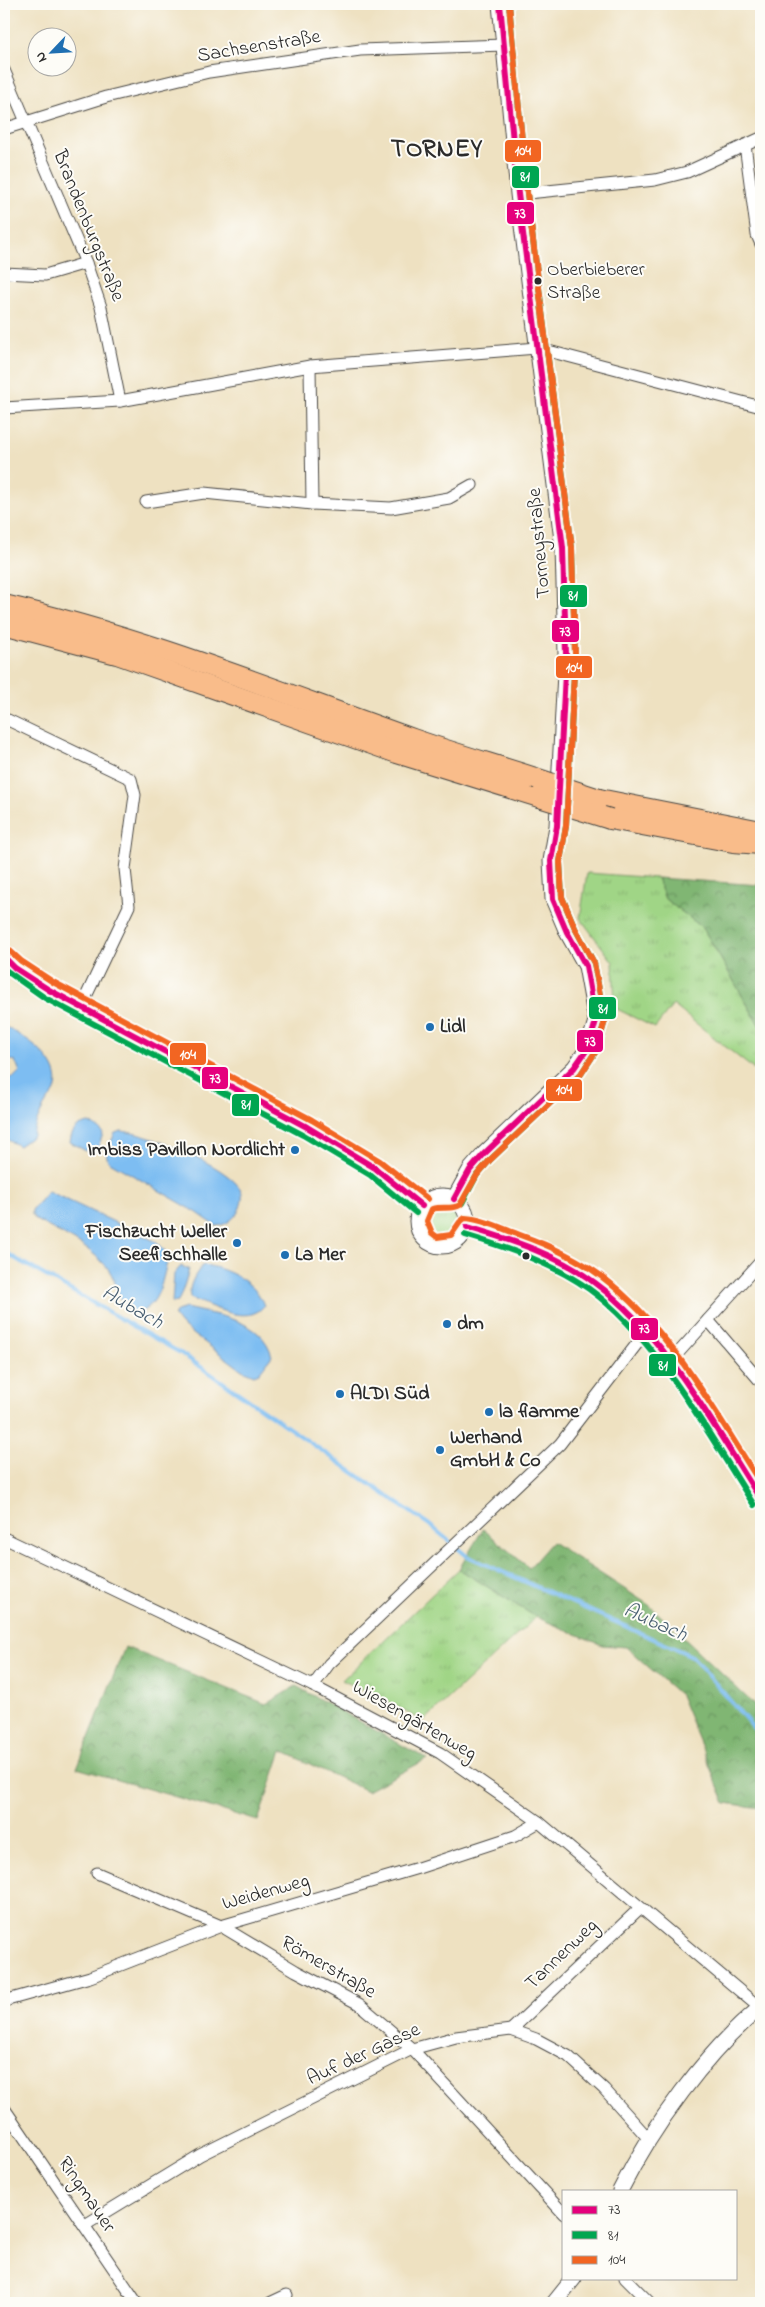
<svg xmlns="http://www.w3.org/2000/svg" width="765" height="2307" font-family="'Indie Flower',sans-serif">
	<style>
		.grass { fill: url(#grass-tufts); stroke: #668058 }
		.forest { fill: url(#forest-crowns); stroke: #56704f }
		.water { fill: #7dbdf2; stroke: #54748e }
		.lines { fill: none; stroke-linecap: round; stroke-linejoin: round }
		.stream { stroke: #7dbdf2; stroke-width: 4 }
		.minor-casing { stroke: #484642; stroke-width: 13 }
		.tertiary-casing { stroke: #484642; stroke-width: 17 }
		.trunk-casing { stroke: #484642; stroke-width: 22 }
		.minor { stroke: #fff; stroke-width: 11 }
		.tertiary { stroke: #fff; stroke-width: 15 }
		.trunk { stroke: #f9bc8a; stroke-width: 20 }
		.trunk-bridge-casing { stroke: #484642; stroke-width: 22; stroke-linecap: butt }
		.trunk-bridge { stroke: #f9bc8a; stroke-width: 20 }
		.bus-1-casing { stroke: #fdfcf7; stroke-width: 10 }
		.bus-2-casing { stroke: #fdfcf7; stroke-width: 10 }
		.bus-3-casing { stroke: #fdfcf7; stroke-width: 10 }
		.bus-1 { stroke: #e5007d; stroke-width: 6 }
		.bus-2 { stroke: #00a651; stroke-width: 6 }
		.bus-3 { stroke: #f26522; stroke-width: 6 }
		.bus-dot { fill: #2b2b2b; stroke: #fdfcf7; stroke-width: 2 }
		.poi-dot { fill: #1f6fb2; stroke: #fdfcf7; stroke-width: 2 }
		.labels { text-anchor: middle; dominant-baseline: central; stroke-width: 4; stroke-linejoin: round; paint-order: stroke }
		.bus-label { font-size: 19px; fill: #2b2b2b; stroke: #fdfcf7; text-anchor: start }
		.street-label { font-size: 20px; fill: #2b2b2b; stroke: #fdfcf7 }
		.poi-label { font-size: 20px; font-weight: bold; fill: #2b2b2b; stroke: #fdfcf7; text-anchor: start }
		.water-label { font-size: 21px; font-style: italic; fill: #485e71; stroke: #fdfcf7 }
		.district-label { font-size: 25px; font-weight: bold; letter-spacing: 1px; fill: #2b2b2b; stroke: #fdfcf7 }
		.line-badge { stroke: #fdfcf7; stroke-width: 2 }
		.badge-label { font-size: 14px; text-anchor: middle; font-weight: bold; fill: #fff }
	</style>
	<defs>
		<pattern id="grass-tufts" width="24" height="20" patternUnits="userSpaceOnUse" patternTransform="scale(1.25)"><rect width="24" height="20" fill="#a0d586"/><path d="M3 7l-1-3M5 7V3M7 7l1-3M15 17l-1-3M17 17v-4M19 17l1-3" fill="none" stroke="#8ab774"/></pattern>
		<pattern id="forest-crowns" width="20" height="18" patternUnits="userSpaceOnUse" patternTransform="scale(1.25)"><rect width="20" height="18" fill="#80b673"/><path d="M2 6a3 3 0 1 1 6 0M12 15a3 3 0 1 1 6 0" fill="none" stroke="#69945f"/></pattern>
	</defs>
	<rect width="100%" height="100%" fill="#fdfcf7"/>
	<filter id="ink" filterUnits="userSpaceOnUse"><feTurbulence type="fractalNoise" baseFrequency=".02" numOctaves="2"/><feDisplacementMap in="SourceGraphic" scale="10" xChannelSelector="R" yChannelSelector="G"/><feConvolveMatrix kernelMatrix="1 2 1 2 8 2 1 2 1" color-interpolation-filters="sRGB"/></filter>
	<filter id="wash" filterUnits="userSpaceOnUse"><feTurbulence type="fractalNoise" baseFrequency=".0096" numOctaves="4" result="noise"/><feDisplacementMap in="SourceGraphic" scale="20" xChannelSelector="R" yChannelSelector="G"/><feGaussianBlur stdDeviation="1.12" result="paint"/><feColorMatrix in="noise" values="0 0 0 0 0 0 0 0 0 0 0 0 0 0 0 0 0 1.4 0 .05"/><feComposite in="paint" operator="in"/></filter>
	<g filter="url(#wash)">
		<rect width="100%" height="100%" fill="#eee1c1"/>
		<g class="grass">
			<polygon points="587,873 657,878 665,899 703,928 761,1028 761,1075 673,1005 655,1028 615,1008 613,962 580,918"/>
			<circle cx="442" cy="1221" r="15"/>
			<polygon points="459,1569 536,1617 424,1721 342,1680"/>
		</g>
		<g class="forest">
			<polygon points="657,878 761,885 761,1028 703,928 665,899"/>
			<polygon points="483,1529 529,1568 552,1542 649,1605 761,1711 761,1808 725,1803 680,1695 626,1647 602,1645 536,1617 459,1569"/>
			<polygon points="125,1647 266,1704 296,1686 427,1759 367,1791 282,1751 258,1821 77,1768"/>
		</g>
		<g class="water">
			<path d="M4,1026C24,1037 66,1062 55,1091C53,1096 48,1099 46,1103C40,1113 34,1126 33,1136L19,1146L4,1138V1076L13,1078L20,1071L15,1061L10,1060L4,1063Z"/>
			<path d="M89,1123L100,1129L103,1134L97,1150L91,1154L70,1142C72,1130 77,1125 89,1123Z"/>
			<path d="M121,1131C147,1133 229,1166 241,1190C244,1197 241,1206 238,1212C234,1219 224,1226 216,1226L196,1212L108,1161L106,1153L115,1133Z"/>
			<path d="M48,1191L157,1242L166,1252L168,1260C161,1282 160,1308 134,1314C115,1301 119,1280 105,1265C88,1245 59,1233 36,1220L32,1215V1210Z"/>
			<path d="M203,1265C225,1267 258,1283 264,1306C247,1327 210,1305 190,1298C188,1286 195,1274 203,1265Z"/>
			<path d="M181,1266L189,1269C188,1275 181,1295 178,1302L172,1303L174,1274Z"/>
			<path d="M186,1308C218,1316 262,1319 272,1356L259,1373L254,1375L242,1370L181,1325L174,1316L177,1311Z"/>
		</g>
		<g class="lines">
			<polyline class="stream" points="4,1252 182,1354 431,1526 467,1556 692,1656 761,1737"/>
		</g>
	</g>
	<g filter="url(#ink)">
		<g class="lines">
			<defs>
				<g id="minor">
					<polyline points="4,70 86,263 101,307 120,401"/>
					<polyline points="4,129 106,97 209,72 360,50 504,45"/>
					<polyline points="745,145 757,235 761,244"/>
					<polyline points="518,194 655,180 687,172 761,138"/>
					<polyline points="4,273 45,275 86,263"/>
					<polyline points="310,366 312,504"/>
					<polyline points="4,408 120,401 310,366 537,348 761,407"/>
					<polyline points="146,502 204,493 312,504 391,508 449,498 472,485"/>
					<polyline points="8,720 131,779 135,795 125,869 129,906 81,1007"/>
					<polyline points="708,1320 761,1382"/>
					<polyline points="670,1362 761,1261"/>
					<polyline points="4,1538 313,1686 440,1753 539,1822 760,2008"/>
					<polyline points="313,1686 329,1664 560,1444 646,1332"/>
					<polyline points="97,1873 221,1926 296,1971 359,2004 412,2049 564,2214"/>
					<polyline points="4,2001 90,1977 221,1926 418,1868 515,1836 539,1822"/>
					<polyline points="511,2030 640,1908"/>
					<polyline points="4,2108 137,2303"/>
					<polyline points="85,2225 200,2155 412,2049 456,2037 511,2030 536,2039 568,2056 604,2089 648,2138"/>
					<polyline points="625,2278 650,2303"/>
					<polyline points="270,2303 287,2295"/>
				</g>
				<g id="tertiary">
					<polyline points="4,957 15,968 49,990 307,1127 375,1168 422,1206"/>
					<circle cx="442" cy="1221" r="25"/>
					<polyline points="454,1199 470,1170 484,1154 574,1068 588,1048 596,1021 586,966 567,932 553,899 551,861 557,826 566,654 563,548 518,194 500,4"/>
					<path d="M467,1227C514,1240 574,1262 610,1295C673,1352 715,1429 761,1500"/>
					<path d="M620,2191C652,2127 706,2052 761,2007"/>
					<polyline points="554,2303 574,2278"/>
				</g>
				<g id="trunk">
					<path d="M4,605C145,637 277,691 413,739C453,753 495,765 535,778"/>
					<polyline points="4,624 117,654 397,753 539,797"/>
					<polyline points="599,799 761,831"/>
					<polyline points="610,819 733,842 761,844"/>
				</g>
			</defs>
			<use href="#minor" class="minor-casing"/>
			<use href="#tertiary" class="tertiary-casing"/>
			<use href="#trunk" class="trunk-casing"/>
			<use href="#minor" class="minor"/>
			<use href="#tertiary" class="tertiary"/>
			<use href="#trunk" class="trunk"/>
			<defs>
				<g id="trunk-bridge">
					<polyline points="535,778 599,799"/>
					<polyline points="539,797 610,819"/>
				</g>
			</defs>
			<use href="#trunk-bridge" class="trunk-bridge-casing"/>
			<use href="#trunk-bridge" class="trunk-bridge"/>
			<defs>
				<g id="bus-1">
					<polyline points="4,957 15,968 49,990 307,1127 375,1168 422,1206"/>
					<polyline points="454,1199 470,1170 484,1154 574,1068 588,1048 596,1021 586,966 567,932 553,899 551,861 557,826 566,654 563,548 518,194 500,4"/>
					<path d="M467,1227C512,1240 558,1255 595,1283C666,1335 714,1427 761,1500"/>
				</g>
				<g id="bus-2">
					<polyline points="4,969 45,998 303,1135 370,1175 416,1213"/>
					<polyline points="462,1203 477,1175 490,1160 581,1074 596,1051 605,1021 594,963 575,928 562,897 560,862 566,826 575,654 572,548 527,193 509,4"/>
					<path d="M465,1235C508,1248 552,1263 589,1289C657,1338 709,1435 754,1505"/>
				</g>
				<g id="bus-3">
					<path d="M509,4L527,193L572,548L575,654L566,826L560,862L562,897L575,928L594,963L605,1021L596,1051L581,1074L490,1160L477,1175L460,1205C452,1210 441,1206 432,1209L427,1221L432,1233L437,1237L451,1235L460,1222L465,1218C483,1219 503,1229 520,1235C548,1245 577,1258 601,1276C671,1329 715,1412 761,1484"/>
					<polyline points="10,951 21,961 53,982 312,1120 380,1161 428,1199"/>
				</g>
			</defs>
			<use href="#bus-1" class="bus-1-casing"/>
			<use href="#bus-2" class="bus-2-casing"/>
			<use href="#bus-3" class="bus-3-casing"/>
			<use href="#bus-1" class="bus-1"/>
			<use href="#bus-2" class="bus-2"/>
			<use href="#bus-3" class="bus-3"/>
		</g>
	</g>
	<g class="bus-dot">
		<circle cx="538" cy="281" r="4.5"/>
		<circle cx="526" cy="1256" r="4.5"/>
	</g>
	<g class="poi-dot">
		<circle cx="430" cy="1027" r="5"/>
		<circle cx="295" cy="1150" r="5"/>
		<circle cx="237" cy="1243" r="5"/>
		<circle cx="285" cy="1255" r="5"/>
		<circle cx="447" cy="1324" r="5"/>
		<circle cx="340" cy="1394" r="5"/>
		<circle cx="489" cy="1412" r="5"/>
		<circle cx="440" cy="1450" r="5"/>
	</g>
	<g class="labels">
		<g class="bus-label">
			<text x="547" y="270">Oberbieberer<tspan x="547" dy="23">Straße</tspan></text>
		</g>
		<g class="street-label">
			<text transform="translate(259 47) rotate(-9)">Sachsenstraße</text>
			<text transform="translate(88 226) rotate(68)">Brandenburgstraße</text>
			<text transform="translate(540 543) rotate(-95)">Torneystraße</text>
			<text transform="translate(414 1721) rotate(30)">Wiesengärtenweg</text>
			<text transform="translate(266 1893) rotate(-16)">Weidenweg</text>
			<text transform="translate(562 1955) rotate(-44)">Tannenweg</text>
			<text transform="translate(328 1968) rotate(30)">Römerstraße</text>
			<text transform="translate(364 2055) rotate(-25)">Auf der Gasse</text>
			<text transform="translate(86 2195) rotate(56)">Ringmauer</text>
		</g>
		<g class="poi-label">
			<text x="440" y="1027">Lidl</text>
			<text x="285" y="1150" text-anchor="end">Imbiss Pavillon Nordlicht</text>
			<text x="227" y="1232" text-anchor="end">Fischzucht Weller<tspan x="227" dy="23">Seefischhalle</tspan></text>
			<text x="295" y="1255">La Mer</text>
			<text x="457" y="1324">dm</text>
			<text x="350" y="1394">ALDI Süd</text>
			<text x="499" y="1412">la flamme</text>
			<text x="450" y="1438">Werhand<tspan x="450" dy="23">GmbH &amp; Co</tspan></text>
		</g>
		<g class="water-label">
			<text transform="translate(132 1308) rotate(30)">Aubach</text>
			<text transform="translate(655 1623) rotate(24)">Aubach</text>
		</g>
		<g class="district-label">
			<text x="437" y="150">TORNEY</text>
		</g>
	</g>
	<g class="line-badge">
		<rect x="504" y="139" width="38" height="24" rx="5" fill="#f26522"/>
		<rect x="511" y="165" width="29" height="24" rx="5" fill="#00a651"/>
		<rect x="506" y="201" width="29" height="24" rx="5" fill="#e5007d"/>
		<rect x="559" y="584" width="29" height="24" rx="5" fill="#00a651"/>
		<rect x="551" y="619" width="29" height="24" rx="5" fill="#e5007d"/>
		<rect x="555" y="655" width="38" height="24" rx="5" fill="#f26522"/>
		<rect x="588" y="996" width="29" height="24" rx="5" fill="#00a651"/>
		<rect x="576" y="1029" width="28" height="24" rx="5" fill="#e5007d"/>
		<rect x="169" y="1042" width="38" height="24" rx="5" fill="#f26522"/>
		<rect x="201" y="1066" width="28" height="24" rx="5" fill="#e5007d"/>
		<rect x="545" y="1078" width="38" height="24" rx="5" fill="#f26522"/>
		<rect x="231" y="1093" width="29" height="24" rx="5" fill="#00a651"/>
		<rect x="630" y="1317" width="29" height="24" rx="5" fill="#e5007d"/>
		<rect x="648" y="1353" width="29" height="24" rx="5" fill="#00a651"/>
	</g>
	<g class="badge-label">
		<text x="523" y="155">104</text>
		<text x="525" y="181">81</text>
		<text x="520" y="218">73</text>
		<text x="573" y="600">81</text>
		<text x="565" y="636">73</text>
		<text x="574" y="672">104</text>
		<text x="603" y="1013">81</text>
		<text x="590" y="1046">73</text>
		<text x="188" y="1059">104</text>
		<text x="215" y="1083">73</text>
		<text x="564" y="1094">104</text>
		<text x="246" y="1109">81</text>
		<text x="644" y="1333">73</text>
		<text x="663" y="1370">81</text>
	</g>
	<rect width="765" height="2307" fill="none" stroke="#fdfcf7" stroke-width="20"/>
	<rect x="562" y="2190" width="175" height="90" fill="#fdfcf7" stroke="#a9a8a5"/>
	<rect x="572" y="2206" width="25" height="8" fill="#e5007d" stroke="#a9a8a5"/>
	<text x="608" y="2214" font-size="15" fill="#2b2b2b">73</text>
	<rect x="572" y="2231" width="25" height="8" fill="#00a651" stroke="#a9a8a5"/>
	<text x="608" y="2240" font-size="15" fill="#2b2b2b">81</text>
	<rect x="572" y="2256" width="25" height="8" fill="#f26522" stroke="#a9a8a5"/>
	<text x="608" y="2264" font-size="15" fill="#2b2b2b">104</text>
	<g transform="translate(52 52) rotate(245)"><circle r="24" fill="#fdfcf7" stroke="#a9a8a5"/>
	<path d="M0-4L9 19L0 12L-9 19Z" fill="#1f6fb2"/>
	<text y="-8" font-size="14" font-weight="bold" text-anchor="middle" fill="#2b2b2b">N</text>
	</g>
</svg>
